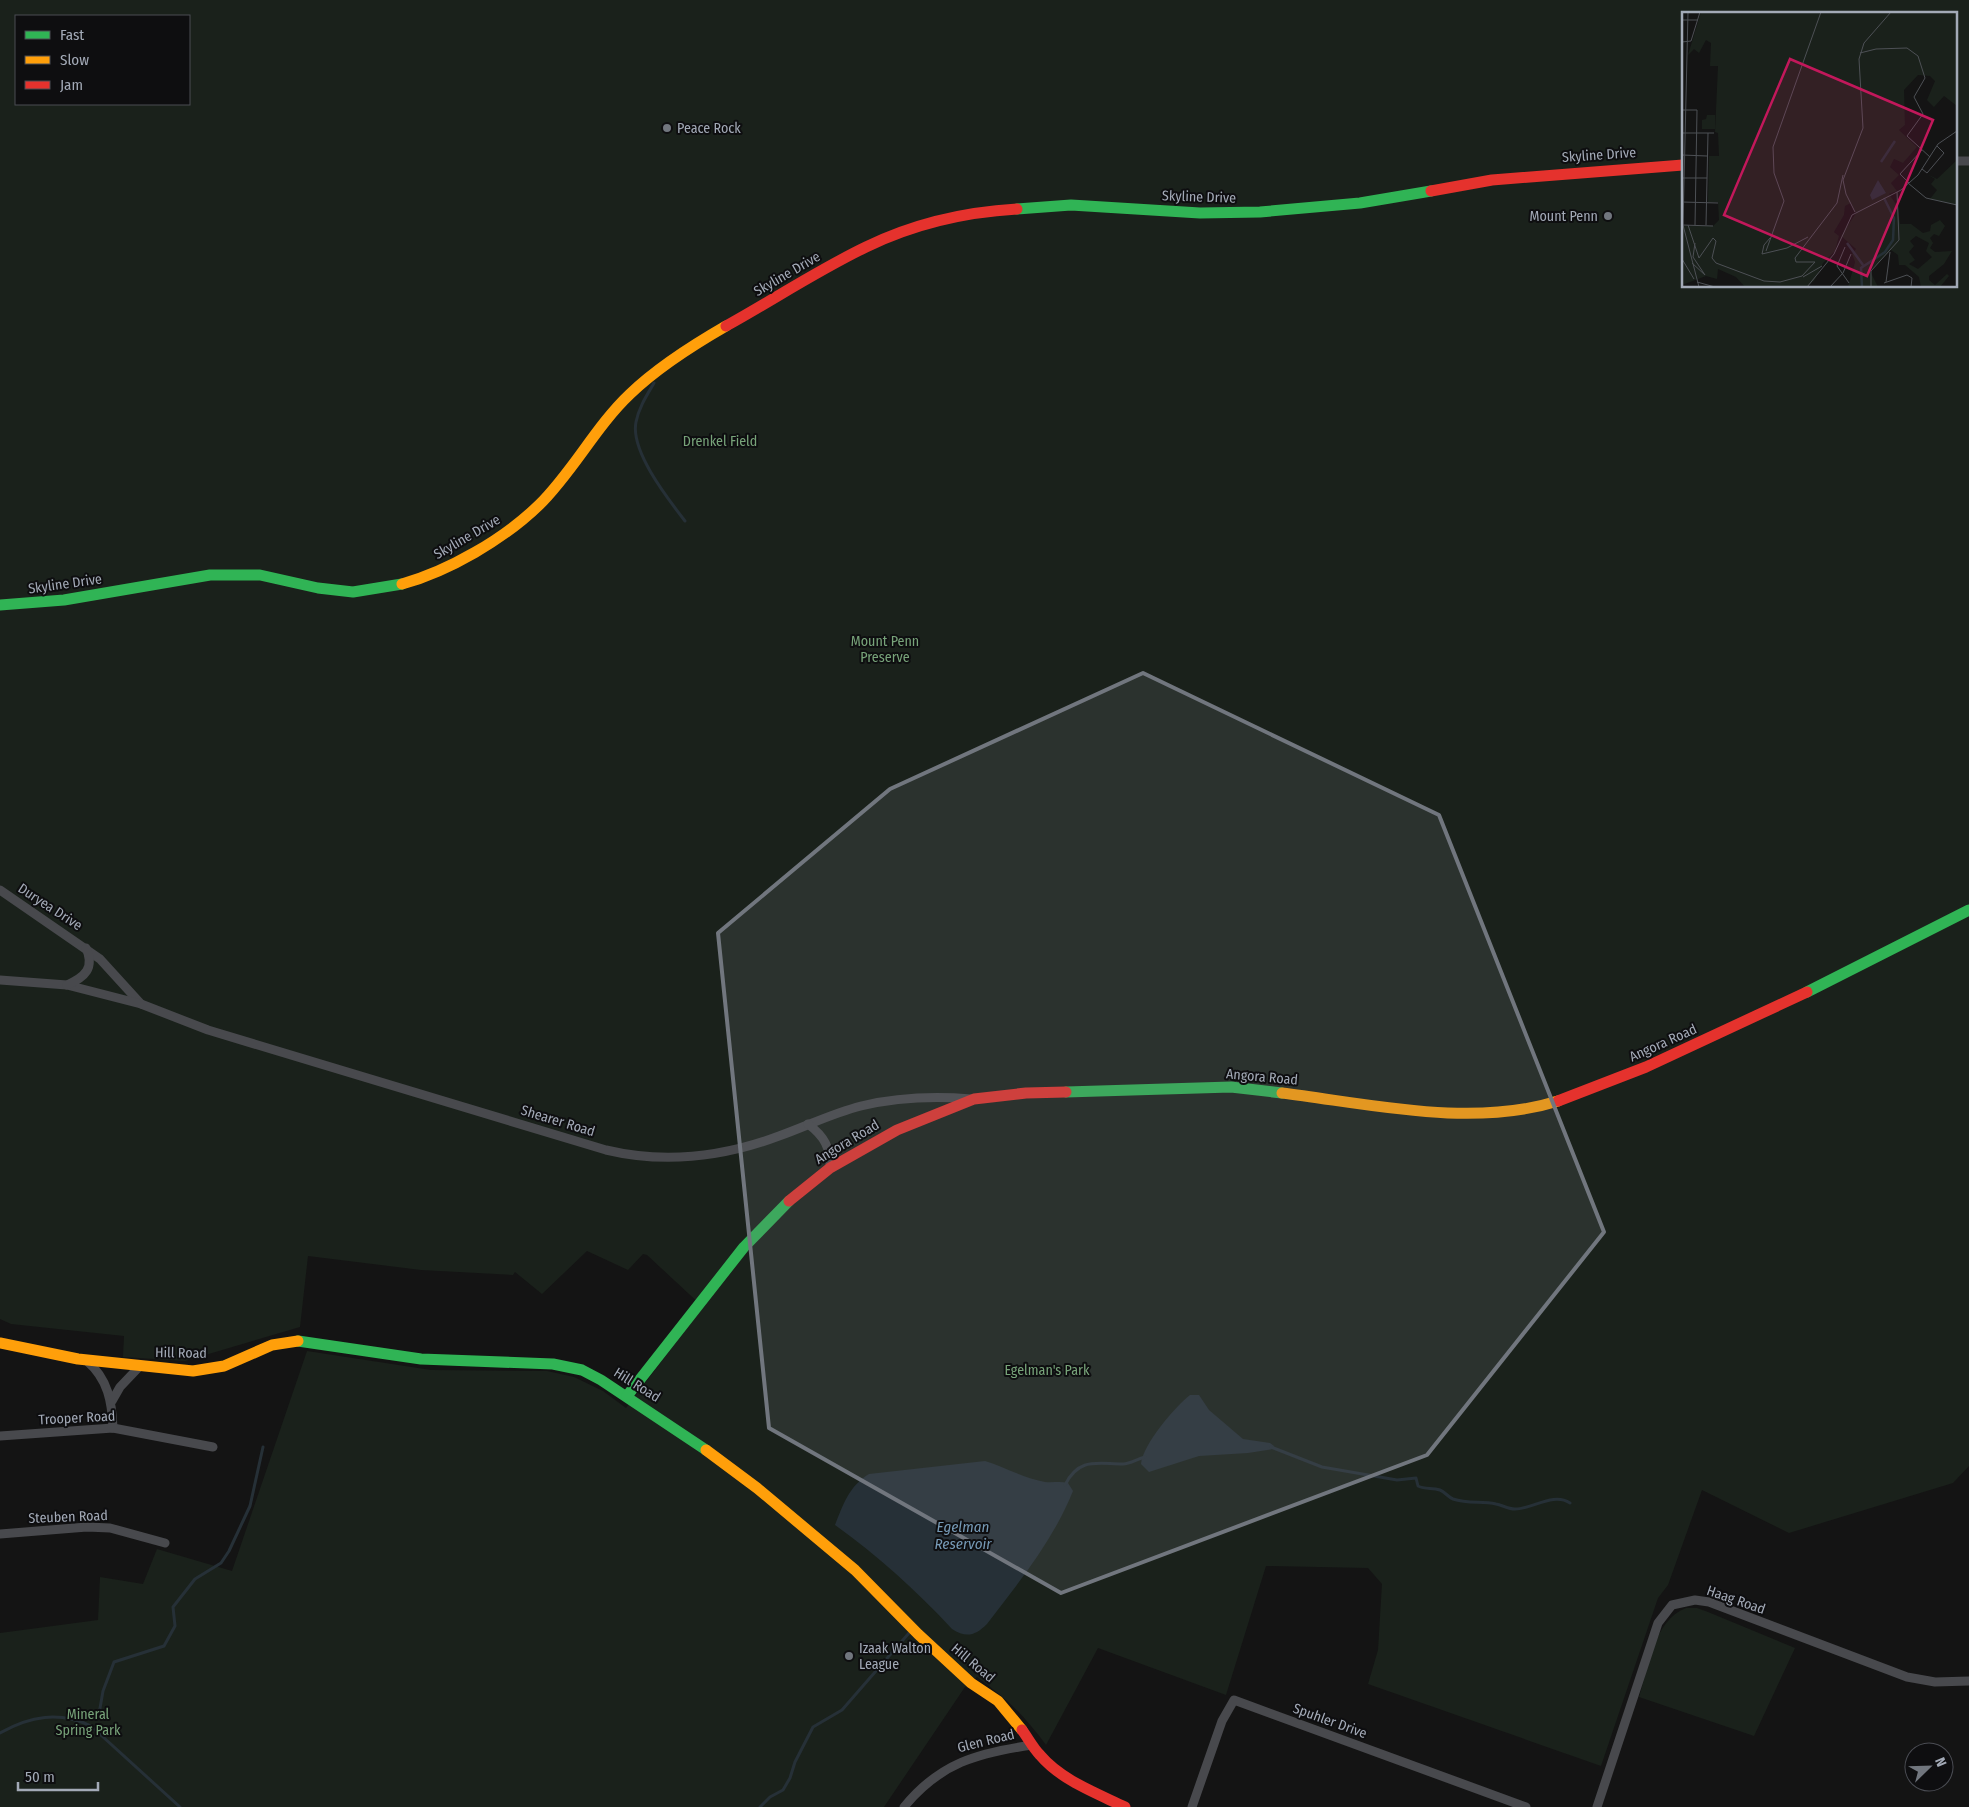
<svg xmlns="http://www.w3.org/2000/svg" width="1969" height="1807" font-family="'Fira Sans Condensed',sans-serif">
	<style>
		.green { fill: #1a211b; fill-rule: evenodd }
		.water { fill: #263037 }
		.lines { fill: none; stroke-linecap: round; stroke-linejoin: round }
		.stream { stroke: #263037; stroke-width: 3 }
		.street { stroke: #48494d; stroke-width: 9 }
		.fast { stroke: #30b455; stroke-width: 11 }
		.slow { stroke: #ff9f0a; stroke-width: 11 }
		.jam { stroke: #e5322d; stroke-width: 11 }
		.marked { fill: #71767e; fill-opacity: 0.2; stroke: #71767e; stroke-width: 4; stroke-linejoin: round }
		.poi-dot { fill: #71767e; stroke: #0e0e10; stroke-width: 2 }
		.labels { text-anchor: middle; dominant-baseline: central; stroke-width: 4; stroke-linejoin: round; paint-order: stroke }
		.poi-label { font-size: 14px; fill: #a3aab7; stroke: #0e0e10; text-anchor: start }
		.street-label { font-size: 14px; fill: #a3aab7; stroke: #0e0e10 }
		.park-label { font-size: 14px; fill: #78a47a; stroke: #0e0e10 }
		.water-label { font-size: 15px; font-style: italic; fill: #769ab6; stroke: #0e0e10 }
		.inset-river { fill: none; stroke: #263037; stroke-width: 2.5 }
		.inset-road { fill: none; stroke: #4d5055; stroke-width: 1 }
		.view { fill: #c2185b; fill-opacity: 0.15; stroke: #c2185b; stroke-width: 2.5 }
		.inset-edge { fill: none; stroke: #a3aab7; stroke-width: 2.5 }
	</style>
	<rect width="100%" height="100%" fill="#141414"/>
	<g class="green">
		<path d="M0,0H1969V1466L1953,1483L1789,1533L1702,1490L1668,1585L1658,1598L1601,1766L1368,1684L1378,1650L1382,1584L1368,1568L1266,1566L1226,1695L1098,1648L1046,1745C1024,1715 1007,1699 977,1677L965,1687L884,1807H0V1633L98,1620L100,1577L143,1584L157,1549L232,1571L307,1351L431,1370L547,1371L574,1377L603,1391L626,1408L703,1307L647,1255L643,1254L628,1270L587,1251L542,1294L515,1272L513,1275L421,1270L308,1256L300,1327L185,1361L123,1357L124,1336L11,1324L0,1319ZM1683,14H1955V286H1683ZM16,16H189V104H16Z"/>
		<path d="M1686,1608H1697L1708,1612L1795,1648L1754,1736L1639,1697C1649,1667 1653,1621 1686,1608Z"/>
	</g>
	<g class="water">
		<path d="M1190,1395H1199L1209,1410L1243,1439L1270,1443L1274,1446L1273,1449L1248,1453L1199,1456L1149,1472L1141,1464C1143,1444 1175,1407 1190,1395Z"/>
		<path d="M985,1461C1005,1467 1023,1478 1045,1482C1052,1483 1060,1481 1068,1483L1073,1491C1053,1541 1019,1582 987,1624C975,1636 966,1638 952,1629C916,1590 878,1556 835,1525C843,1505 849,1486 869,1474Z"/>
	</g>
	<g class="lines">
		<g class="stream">
			<path d="M654,383C647,395 639,407 636,422C630,451 668,499 685,521"/>
			<path d="M1271,1447L1322,1467L1397,1480L1416,1478L1418,1486C1426,1490 1432,1487 1440,1490C1445,1492 1448,1497 1453,1499C1468,1504 1481,1501 1496,1504C1502,1505 1508,1509 1515,1509C1533,1509 1553,1492 1570,1503"/>
			<path d="M1065,1485C1079,1457 1097,1464 1123,1464C1130,1464 1137,1459 1145,1457"/>
			<polyline points="80,1721 99,1714 103,1691 114,1662 164,1646 175,1626 173,1607 195,1579 221,1563 229,1551 250,1506 263,1447"/>
			<path d="M0,1733C30,1716 59,1711 91,1726L180,1807"/>
			<polyline points="760,1807 770,1797 783,1790 790,1778 795,1762 813,1727 842,1710 909,1633"/>
		</g>
		<g class="street">
			<polyline points="1955,161 1969,161"/>
			<polyline points="0,890 100,959 141,1004"/>
			<path d="M0,980L67,985L141,1004L208,1030L606,1150C665,1164 723,1157 779,1136C807,1126 833,1113 861,1106C899,1097 934,1096 971,1099"/>
			<path d="M67,985C85,977 95,968 86,948"/>
			<path d="M808,1124C824,1136 831,1148 830,1168"/>
			<path d="M87,1361C108,1379 112,1402 113,1428"/>
			<polyline points="112,1401 120,1387 139,1367"/>
			<polyline points="0,1436 113,1428 213,1447"/>
			<polyline points="0,1534 87,1527 110,1528 165,1543"/>
			<path d="M904,1807C940,1763 977,1753 1032,1745"/>
			<polyline points="1192,1807 1222,1721 1234,1700 1526,1807"/>
			<polyline points="1597,1807 1658,1623 1672,1605 1695,1600 1709,1602 1907,1677 1935,1682 1969,1681"/>
		</g>
		<g class="fast">
			<polyline points="1017,209 1071,205 1200,213 1260,212 1360,203 1431,191"/>
			<polyline points="0,605 64,600 210,575 260,575 318,588 353,592 402,584"/>
			<polyline points="1807,992 1969,910"/>
			<polyline points="1066,1092 1231,1087 1282,1093"/>
			<polyline points="298,1341 421,1359 553,1364 582,1370 601,1380 706,1450"/>
			<polyline points="627,1396 744,1247 789,1201"/>
		</g>
		<g class="slow">
			<path d="M402,584C449,571 504,539 539,505C572,473 596,426 630,394C658,367 693,345 726,326"/>
			<path d="M1282,1093C1371,1104 1472,1128 1558,1101"/>
			<polyline points="0,1343 78,1359 193,1371 224,1366 272,1345 298,1341"/>
			<polyline points="706,1450 757,1488 855,1570 918,1634 971,1683 998,1701 1022,1730"/>
		</g>
		<g class="jam">
			<polyline points="1431,191 1492,180 1683,165"/>
			<path d="M726,326C773,300 818,270 866,247C913,224 966,212 1017,209"/>
			<polyline points="1558,1101 1646,1067 1807,992"/>
			<polyline points="789,1201 830,1168 897,1130 974,1099 1026,1093 1066,1092"/>
			<path d="M1022,1730C1028,1738 1033,1748 1040,1755C1061,1780 1096,1793 1125,1807"/>
		</g>
	</g>
	<path class="marked" d="M1143,673L1439,815L1604,1232L1427,1455L1061,1593L769,1428L718,933L890,789Z"/>
	<g class="poi-dot">
		<circle cx="667" cy="128" r="5"/>
		<circle cx="1608" cy="216" r="5"/>
		<circle cx="849" cy="1656" r="5"/>
	</g>
	<g class="labels">
		<g class="poi-label">
			<text x="677" y="128">Peace Rock</text>
			<text x="1598" y="216" text-anchor="end">Mount Penn</text>
			<text x="859" y="1648">Izaak Walton<tspan x="859" dy="16">League</tspan></text>
		</g>
		<g class="street-label">
			<text transform="translate(1599 155) rotate(-4)">Skyline Drive</text>
			<text transform="translate(1199 197) rotate(2)">Skyline Drive</text>
			<text transform="translate(787 274) rotate(-30)">Skyline Drive</text>
			<text transform="translate(467 537) rotate(-30)">Skyline Drive</text>
			<text transform="translate(65 584) rotate(-8)">Skyline Drive</text>
			<text transform="translate(50 907) rotate(33)">Duryea Drive</text>
			<text transform="translate(1663 1043) rotate(-24)">Angora Road</text>
			<text transform="translate(1262 1077) rotate(5)">Angora Road</text>
			<text transform="translate(558 1121) rotate(17)">Shearer Road</text>
			<text transform="translate(847 1142) rotate(-31)">Angora Road</text>
			<text transform="translate(181 1353) rotate(1)">Hill Road</text>
			<text transform="translate(637 1385) rotate(32)">Hill Road</text>
			<text transform="translate(77 1418) rotate(-3)">Trooper Road</text>
			<text transform="translate(68 1517) rotate(-2)">Steuben Road</text>
			<text transform="translate(1736 1600) rotate(19)">Haag Road</text>
			<text transform="translate(973 1663) rotate(40)">Hill Road</text>
			<text transform="translate(1330 1721) rotate(20)">Spuhler Drive</text>
			<text transform="translate(986 1741) rotate(-14)">Glen Road</text>
		</g>
		<g class="park-label">
			<text x="720" y="441">Drenkel Field</text>
			<text x="885" y="641">Mount Penn<tspan x="885" dy="16">Preserve</tspan></text>
			<text x="1047" y="1370">Egelman's Park</text>
			<text x="88" y="1714">Mineral<tspan x="88" dy="16">Spring Park</tspan></text>
		</g>
		<g class="water-label">
			<text x="963" y="1527">Egelman<tspan x="963" dy="17">Reservoir</tspan></text>
		</g>
	</g>
	<g transform="translate(1682 12)">
		<rect width="275" height="275" fill="#141414"/>
		<path d="M19,0H275V94L262,84L252,95L245,88L253,69L248,64L236,63L222,78L223,113L217,118L235,135L221,151L212,147L208,155L217,163L209,171L215,179L207,182L216,195L218,212H229L241,221L248,219L249,213L258,208L263,214L257,224L252,222L248,226L251,231L248,236L253,240L270,239L262,252L247,264V268L253,273L265,262L267,264L258,275H239L237,265L223,253H217L216,243L209,238L188,259L196,275H166L173,250L170,242L174,237L159,224L174,201L169,191L163,194L162,203L152,220L157,224L153,239L141,251L132,269L124,275H63L54,265L36,257L35,267L24,264L0,273V214H31L37,208L36,190H26L27,144H37L36,121L33,120L36,54H28L29,31L24,28L17,41L12,37L6,43ZM234,224L247,231L244,239L250,245L236,257L227,252L233,248L227,240L232,234L228,229ZM25,103H33V117H20V108L24,107ZM275,148V193L248,187L255,178L249,172L253,167L245,162L255,167Z" fill="#1a211b" fill-rule="evenodd"/>
		<path d="M196,168L204,181L190,188L188,183Z" fill="#263037"/>
		<path class="inset-river" d="M199,150L213,129M165,231L181,253M180,275L179,256L203,240L211,228L212,206L202,186"/>
		<path class="inset-road" d="M6,0L1,213L17,275M0,8H16M0,30L9,29L18,0M178,41L194,37L225,36L236,44L243,66L232,85L241,102L225,124L248,145M0,98H15L13,213M0,121H32M0,143L25,144M240,157L245,161L262,141L255,134M0,166H25M226,171L244,186L275,193M227,171L218,162L240,138M0,190L36,191M173,200L164,182L161,168L181,116L177,47L182,31L209,0M0,213L31,214M6,213L17,246L31,226L34,229L30,246L34,251L82,269L98,270L120,264L133,250H114L113,246L155,191L161,163M24,213L26,121M88,226L82,233L80,242L105,236L126,225M163,235L155,254L167,271M84,239L102,189L92,161L91,135L139,0M0,247L12,267M10,251L23,263L11,245L13,231M121,265L140,254M15,270L33,275M204,270L208,240M202,271L225,263L230,266L229,275M125,275L152,242L170,203L219,178L236,163L256,132L275,119M148,275L161,261L169,242M189,275V259L217,228L215,180"/>
		<path class="view" d="M108,47L251,108L185,264L42,203Z"/>
		<rect width="275" height="275" class="inset-edge"/>
	</g>
	<rect x="15" y="15" width="175" height="90" fill="#0e0e10" stroke="#4a4c53"/>
	<rect x="25" y="31" width="25" height="8" fill="#30b455" stroke="#4a4c53"/>
	<text x="60" y="40" font-size="15" fill="#a3aab7">Fast</text>
	<rect x="25" y="56" width="25" height="8" fill="#ff9f0a" stroke="#4a4c53"/>
	<text x="60" y="65" font-size="15" fill="#a3aab7">Slow</text>
	<rect x="25" y="81" width="25" height="8" fill="#e5322d" stroke="#4a4c53"/>
	<text x="60" y="90" font-size="15" fill="#a3aab7">Jam</text>
	<g transform="translate(1929 1767) rotate(67)"><circle r="24" fill="#0e0e10" stroke="#4a4c53"/>
	<path d="M0-4L9 19L0 12L-9 19Z" fill="#71767e"/>
	<text y="-8" font-size="14" font-weight="bold" text-anchor="middle" fill="#a3aab7">N</text>
	</g>
	<path d="M18 1782v8h80v-8" fill="none" stroke="#a3aab7" stroke-width="2.5"/>
	<text x="25" y="1782" font-size="15" fill="#a3aab7" stroke="#0e0e10" stroke-width="4" paint-order="stroke">50 m</text>
</svg>
